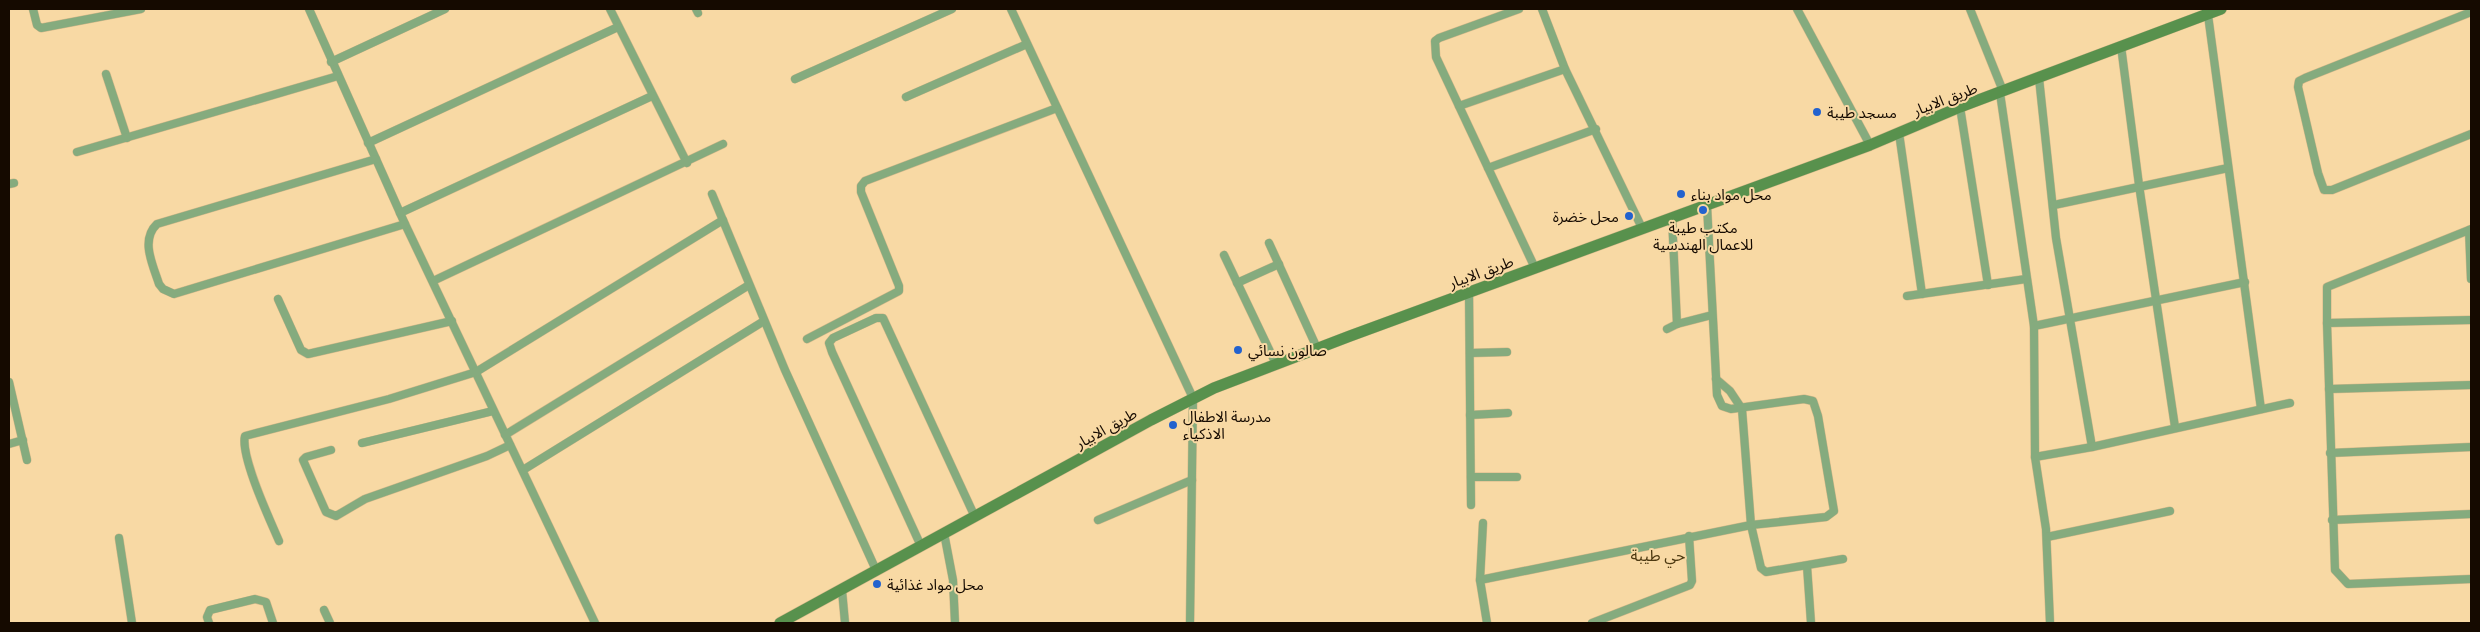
<svg xmlns="http://www.w3.org/2000/svg" width="2480" height="632" font-family="Ubuntu,'Noto Sans Arabic',sans-serif">
<style>
.lines{fill:none;stroke-linecap:round;stroke-linejoin:round}
.street-casing{stroke:#d4b88a;stroke-width:9}
.secondary-casing{stroke:#d4b88a;stroke-width:12}
.street{stroke:#85ab7e;stroke-width:8}
.secondary{stroke:#58914d;stroke-width:11}
.poi-dot{fill:#2362ce;stroke:#f8d9a4;stroke-width:2}
.labels{text-anchor:middle;dominant-baseline:central;stroke-width:4;stroke-linejoin:round;paint-order:stroke}
.street-label{font-size:15px;fill:#150a00;stroke:#f8d9a4}
.poi-label{font-size:15px;fill:#150a00;stroke:#f8d9a4;text-anchor:start}
.neighbourhood-label{font-size:16px;fill:#4d3911;stroke:#f8d9a4}
</style>
<rect width="100%" height="100%" fill="#f8d9a4"/>
<g class="lines">
<defs>
<g id="street">
<path d="M33,9L37,25L41,28L141,9"/>
<path d="M309,9L405,224L595,623"/>
<path d="M610,9L687,163"/>
<path d="M696,9L698,13"/>
<path d="M1011,9L1193,398L1190,623"/>
<path d="M1519,9L1439,38L1435,41L1436,57L1535,268"/>
<path d="M1542,9L1565,69L1642,228"/>
<path d="M1797,9L1870,145"/>
<path d="M1970,9L2003,91"/>
<path d="M2471,12L2305,78L2299,81L2298,87L2318,173L2324,190H2332L2471,134"/>
<path d="M2208,15L2261,409"/>
<path d="M2121,46L2139,185L2175,427"/>
<path d="M331,62L445,9"/>
<path d="M106,74L127,138"/>
<path d="M2039,78L2056,238L2092,447"/>
<path d="M795,79L952,9"/>
<path d="M2000,93L2034,326L2035,457L2046,529L2050,623"/>
<path d="M906,97L1027,44"/>
<path d="M1459,106L1565,69"/>
<path d="M1960,107L1988,285"/>
<path d="M1899,133L1922,294"/>
<path d="M368,143L618,27"/>
<path d="M77,152L338,76"/>
<path d="M376,159L157,224C140,240 153,265 159,284L163,289L174,294L405,224"/>
<path d="M1488,168L1596,129"/>
<path d="M9,184L14,183"/>
<path d="M712,194L785,370L876,570"/>
<path d="M2054,205L2228,168"/>
<path d="M400,213L652,96"/>
<path d="M1672,217L1677,324"/>
<path d="M2471,229L2469,230L2471,279"/>
<path d="M1269,243L1317,348"/>
<path d="M1224,255L1276,364"/>
<path d="M433,281L723,144"/>
<path d="M1237,283L1279,264"/>
<path d="M1469,292L1471,505"/>
<path d="M1907,296L2026,279"/>
<path d="M278,299L301,350L308,354L452,321"/>
<path d="M2471,320L2327,323L2335,570L2348,584L2471,579"/>
<path d="M2327,323V287L2469,230"/>
<path d="M2034,326L2245,282"/>
<path d="M1667,329L1677,324L1712,315"/>
<path d="M807,339L899,291V286L861,192V186L865,181L1057,108"/>
<path d="M1470,353L1507,352"/>
<path d="M1716,379L1730,391L1742,409L1751,525L1761,568L1766,572L1843,559"/>
<path d="M9,382L27,460"/>
<path d="M2329,389L2471,385"/>
<path d="M1470,415L1508,413"/>
<path d="M505,435L749,285"/>
<path d="M362,443L493,411"/>
<path d="M9,444L23,440"/>
<path d="M331,450L306,457L303,460L326,512L336,516L365,499L487,456L510,445"/>
<path d="M2330,453L2471,447"/>
<path d="M2035,457L2092,447L2290,403"/>
<path d="M523,470L764,321"/>
<path d="M1471,477H1517"/>
<path d="M1098,520L1192,480"/>
<path d="M2332,520L2471,514"/>
<path d="M1483,523L1480,580L1487,623"/>
<path d="M944,533L953,580L955,623"/>
<path d="M2047,537L2170,511"/>
<path d="M119,538L132,623"/>
<path d="M279,541C270,520 240,456 245,436L389,399L476,372L723,220"/>
<path d="M921,546L832,352L829,343L833,338L876,318H883L975,517"/>
<path d="M1807,566L1811,623"/>
<path d="M1480,580L1751,525L1826,517L1834,511L1818,416L1813,401L1804,399L1731,409L1722,406L1717,395L1707,205"/>
<path d="M842,590L845,623"/>
<path d="M324,610L330,623"/>
<path d="M209,623L207,617L210,610L255,599L266,602L273,623"/>
<path d="M1592,623L1690,585L1692,581L1689,536"/>
</g>
<path id="secondary" d="M780,623L1151,420L1214,388L1350,336L1870,145L1960,107L2221,9"/>
</defs>
<!-- street casing -->
<use href="#street" class="street-casing"/>
<!-- secondary casing -->
<use href="#secondary" class="secondary-casing"/>
<!-- street -->
<use href="#street" class="street"/>
<!-- secondary -->
<use href="#secondary" class="secondary"/>
</g>
<!-- markers -->
<g class="poi-dot">
<circle cx="1817" cy="112" r="5"/>
<circle cx="1681" cy="194" r="5"/>
<circle cx="1703" cy="210" r="5"/>
<circle cx="1629" cy="216" r="5"/>
<circle cx="1238" cy="350" r="5"/>
<circle cx="1173" cy="425" r="5"/>
<circle cx="877" cy="584" r="5"/>
</g>
<g class="labels">
<!-- street labels -->
<g class="street-label">
<text transform="translate(1945 99) rotate(-21)">طريق الابيار</text>
<text transform="translate(1481 272) rotate(-20)">طريق الابيار</text>
<text transform="translate(1106 428) rotate(-29)">طريق الابيار</text>
</g>
<!-- poi labels -->
<g class="poi-label">
<text x="1827" y="112">مسجد طيبة</text>
<text x="1691" y="194">محل مواد بناء</text>
<text x="1619" y="216" text-anchor="end">محل خضرة</text>
<text x="1703" y="227" text-anchor="middle">مكتب طيبة<tspan x="1703" dy="17">للاعمال الهندسية</tspan></text>
<text x="1248" y="350">صالون نسائي</text>
<text x="1183" y="416">مدرسة الاطفال<tspan x="1183" dy="17">الاذكياء</tspan></text>
<text x="887" y="584">محل مواد غذائية</text>
</g>
<!-- neighbourhood labels -->
<g class="neighbourhood-label">
<text x="1658" y="555">حي طيبة</text>
</g>
</g>
<!-- border -->
<rect width="2480" height="632" fill="none" stroke="#150a00" stroke-width="20"/>
</svg>
